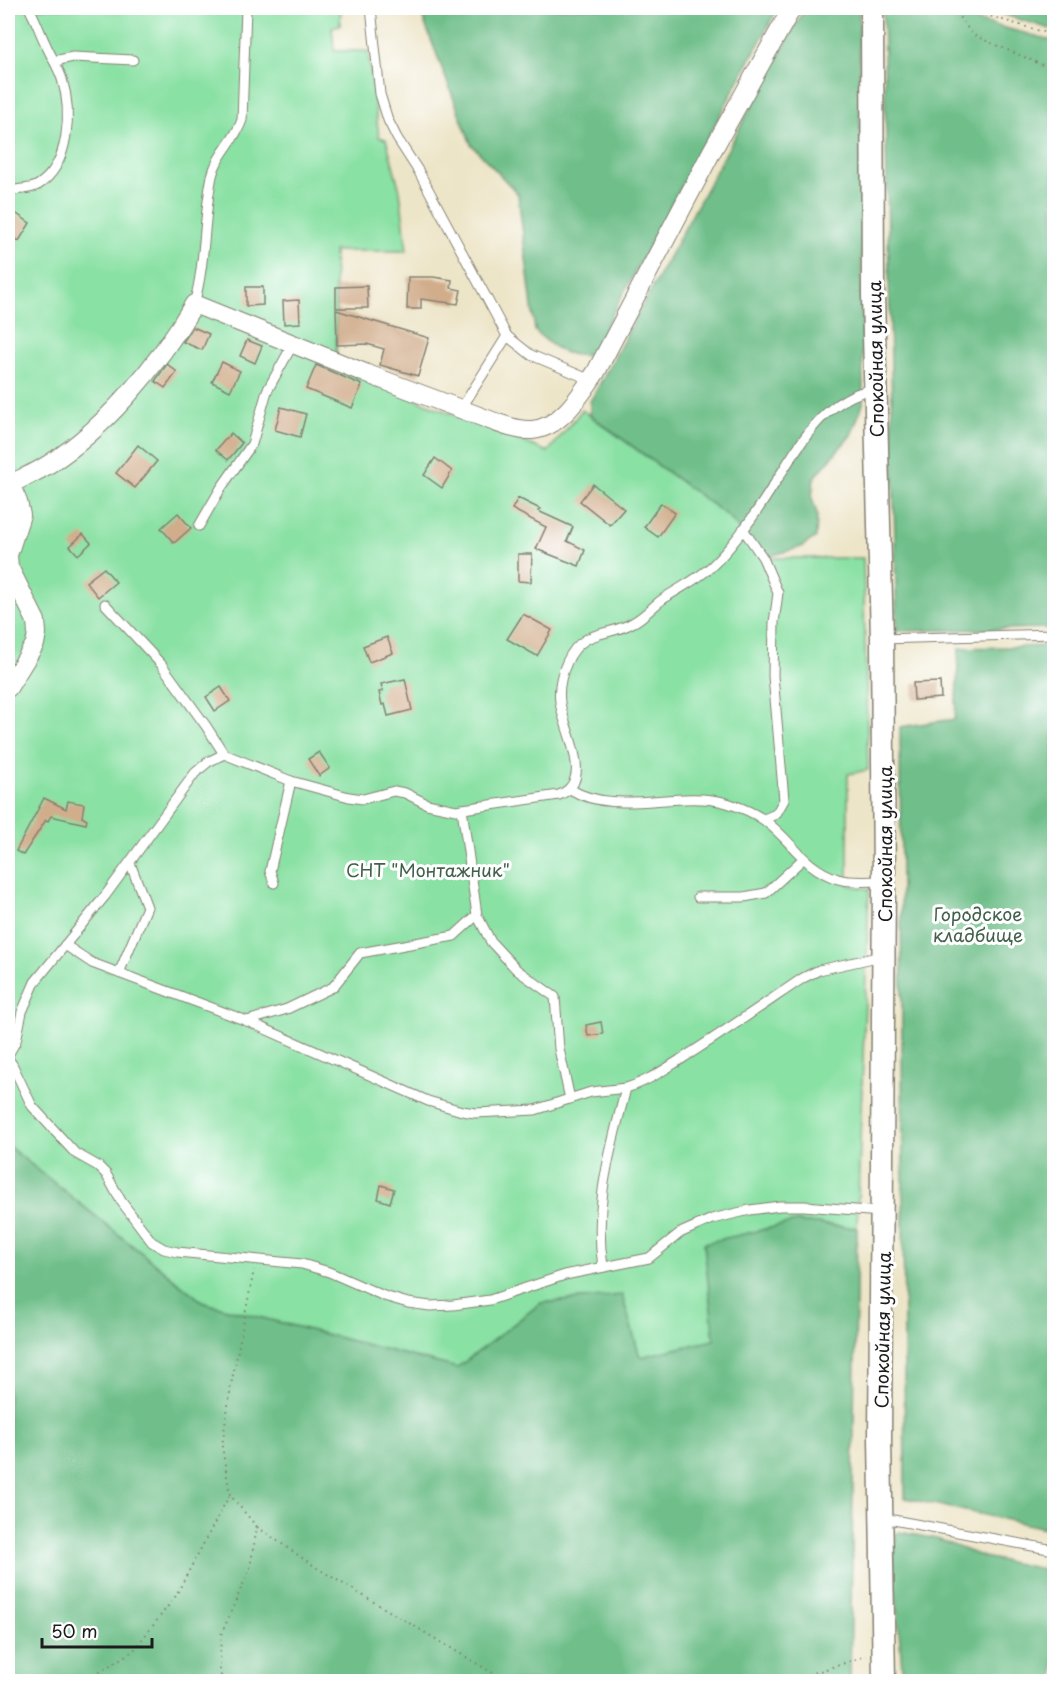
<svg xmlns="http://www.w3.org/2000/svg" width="1062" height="1689" font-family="'Playpen Sans',sans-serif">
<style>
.green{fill:#8ae1a4;stroke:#537e60;stroke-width:1.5}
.forest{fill:#6fbf8a;stroke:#466e53;stroke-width:1.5}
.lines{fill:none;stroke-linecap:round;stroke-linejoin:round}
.stream{stroke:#60bdde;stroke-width:4.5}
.building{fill:#d1ad8c}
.service-casing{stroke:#848072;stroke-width:11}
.minor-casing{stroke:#848072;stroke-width:20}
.tertiary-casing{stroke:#848072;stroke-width:25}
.path{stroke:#848072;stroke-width:2;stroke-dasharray:1.5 4.5;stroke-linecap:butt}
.service{stroke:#fff;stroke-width:9}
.minor{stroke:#fff;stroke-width:18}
.tertiary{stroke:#fff;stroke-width:22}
.labels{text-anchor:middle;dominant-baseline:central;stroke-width:6;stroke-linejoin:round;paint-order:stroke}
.street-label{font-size:18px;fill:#1c1c1c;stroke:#fff}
.park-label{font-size:18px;fill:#42614c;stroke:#fff}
</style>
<rect width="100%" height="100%" fill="#fff"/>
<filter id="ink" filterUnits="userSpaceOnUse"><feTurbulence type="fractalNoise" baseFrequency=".0167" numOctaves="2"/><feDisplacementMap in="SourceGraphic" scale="12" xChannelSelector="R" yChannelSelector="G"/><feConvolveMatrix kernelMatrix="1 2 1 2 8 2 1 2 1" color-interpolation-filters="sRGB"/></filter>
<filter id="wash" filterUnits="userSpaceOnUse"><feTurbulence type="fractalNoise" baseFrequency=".008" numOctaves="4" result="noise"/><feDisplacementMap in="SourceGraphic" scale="24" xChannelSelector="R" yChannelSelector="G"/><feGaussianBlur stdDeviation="1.35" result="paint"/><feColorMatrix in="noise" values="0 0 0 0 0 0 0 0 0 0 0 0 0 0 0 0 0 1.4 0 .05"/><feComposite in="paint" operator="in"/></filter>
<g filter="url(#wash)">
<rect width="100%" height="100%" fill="#ede5c8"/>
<!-- green -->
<path class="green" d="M8,8H341L340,25L332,27L334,51H368L379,137L386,139L400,191L407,251H334L337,368L548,452L582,410L729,517L763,558H863L868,770L848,774V885L869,889L857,1228L796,1222L714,1340L640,1358L621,1296L541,1303L457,1368L204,1303L8,1146Z"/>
<!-- forest -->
<g class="forest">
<path d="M419,8H778L590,355C564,358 553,347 535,331L518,194L471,144Z"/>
<path d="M805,8H859L863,404L851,435L814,478L812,498L817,514L816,537L801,547L763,558L729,517L590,415V402Z"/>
<path d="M883,8H944L979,21L1054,41V628L897,631Z"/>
<path d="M982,8H1054V30Z"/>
<path d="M1054,646V1530L905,1498L900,727L955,719L959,648Z"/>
<path d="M8,1146L204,1303L457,1368L541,1303L622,1295L640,1357L714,1340L704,1243L796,1222L857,1228L850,1681H8Z"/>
<path d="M899,1532L937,1539L983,1557L1054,1571V1681H903L892,1542L894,1535Z"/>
</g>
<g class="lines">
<!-- stream -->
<path class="stream" d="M960,1671L985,1682"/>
</g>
<g id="blocks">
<!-- building -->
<g class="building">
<path d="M8,208L30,223L19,241L8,234Z"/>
<path d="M408,277H433L452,280L451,288L461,290L458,304L421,299V309H407Z"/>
<path d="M367,286L368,308H336V287Z"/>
<path d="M246,287H263V305L246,306Z"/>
<path d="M299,300L300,323L284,324L283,301Z"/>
<path d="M336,310L429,338L418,376L380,365L384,349L367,344L337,345Z"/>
<path d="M193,327L209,334L202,350L183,342Z"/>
<path d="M247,340L262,346L255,363L240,356Z"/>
<path d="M222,362L240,371L230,391L212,382Z"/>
<path d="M167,364L177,372L165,388L155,381Z"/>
<path d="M316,365L362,385L352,408L306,389Z"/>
<path d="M281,407L306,414L300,437L275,430Z"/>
<path d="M231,433L242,443L228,460L216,450Z"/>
<path d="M138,445L157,461L135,488L116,473Z"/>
<path d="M435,458L452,471L442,488L424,475Z"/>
<path d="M593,484L624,509L610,525L580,501Z"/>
<path d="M518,498L540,509L538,511L573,527L567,541L585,550L579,566L536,549L546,527L512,509Z"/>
<path d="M661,503L675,513L658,537L644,527Z"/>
<path d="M178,513L191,528L174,543L161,528Z"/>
<path d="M83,534L91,543L78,555L70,546Z"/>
<path d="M518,554H532L531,582L518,581Z"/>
<path d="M104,568L116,582L98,597L86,582Z"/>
<path d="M523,614L552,630L537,656L507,639Z"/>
<path d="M387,637L393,653L369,662L363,646Z"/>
<path d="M405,679L412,710L388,716L385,704L382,705L379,692L383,691L381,684Z"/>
<path d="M940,682L941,698L914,700L913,683Z"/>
<path d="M221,687L230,701L215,711L206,697Z"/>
<path d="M319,752L330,768L319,776L308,759Z"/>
<path d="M44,798L66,809L68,801L84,804L82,817L87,820L86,824L51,816L48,821L46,820L23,855L16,851Z"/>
<path d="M601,1022L603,1034L588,1036L586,1025Z"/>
<path d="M381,1185L394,1189L390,1203L378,1199Z"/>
</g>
</g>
</g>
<g filter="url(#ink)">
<use href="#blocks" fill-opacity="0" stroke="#848072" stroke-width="1.5"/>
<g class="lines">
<defs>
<g id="service">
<path d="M371,8L380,94L388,120L397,138L419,172L507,336L531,355L591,380"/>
<path d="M54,61L73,57L133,60"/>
<path d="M8,193C16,187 28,191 38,185C70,165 72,111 62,79C58,67 51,56 46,45C40,33 36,20 29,8"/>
<path d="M194,304C206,262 203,219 212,176C217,154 235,141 242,120L246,8"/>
<path d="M461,409L507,336"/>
<path d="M199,526L221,488L252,444L267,391L293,344"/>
<path d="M743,529L763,558L778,593L774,623L773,676L784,800L776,814L764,819"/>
<path d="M105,604L161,664L206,726L224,754"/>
<path d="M882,639L1054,634"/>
<path d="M570,789C615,817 677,789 727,803C740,807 753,812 764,820C792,840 803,868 838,879C852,883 869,881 884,881"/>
<path d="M462,809L477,915L491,942L517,970L555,997L559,1049L570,1099"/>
<path d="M274,883L270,871L291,781"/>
<path d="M698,897H744L766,893L803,859"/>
<path d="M65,945L92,963L247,1021L428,1101L462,1111L475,1113L535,1110L591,1092L626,1088"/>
<path d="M119,973L147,907L130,863"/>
<path d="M247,1021L287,1009L333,987L360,953L454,936L477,915"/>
<path d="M8,1055L16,1041L22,1012L35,982L105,896L195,773L208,762L224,754L291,781L349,797L363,799L394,791L405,793L427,804L456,810L559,795C596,781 563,729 560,702C558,687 561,675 567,662C583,627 608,638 634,622C645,616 653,606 663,599C679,588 697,580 712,566C737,542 757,512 775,483C800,444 824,398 874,389"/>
<path d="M8,1059L12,1064L32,1106L75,1153L98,1166L106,1174L121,1201L152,1242L164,1249L177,1252L302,1264L329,1272L384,1296L408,1303L430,1306L453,1305L490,1300L565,1275L649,1258L680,1233L712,1219L750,1210L780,1206H804L881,1212"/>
<path d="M603,1267C593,1203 611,1149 626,1088C647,1082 665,1069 683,1058C724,1032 763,1005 803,978L819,970L882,956"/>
<path d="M883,1518L1054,1550"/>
</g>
<g id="minor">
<path d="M8,480L10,484C20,479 30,475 39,470C100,436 159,364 194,304L365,373L495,422C507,426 519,431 532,430C561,428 581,394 596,372L712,151L792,8"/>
<path d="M8,688L35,644L37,633L36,621L9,567L8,555L21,515L18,502L10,484"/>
</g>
<path id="tertiary" d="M872,8L873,296L882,639L884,881L880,1438L884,1682"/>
</defs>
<!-- service casing -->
<use href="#service" class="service-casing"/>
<!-- minor casing -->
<use href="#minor" class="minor-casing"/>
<!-- tertiary casing -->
<use href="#tertiary" class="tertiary-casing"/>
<!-- path -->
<g class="path">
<path d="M952,8L973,35L1054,70"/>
<path d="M962,8L1054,35"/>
<path d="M257,1527L317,1568L491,1672L518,1682"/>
<path d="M84,1682L134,1650L175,1597L229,1496"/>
<path d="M222,1682L220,1670L221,1635L250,1568L257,1527L230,1495L222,1446L231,1385L254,1270"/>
<path d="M786,1682L866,1656"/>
</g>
<!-- service -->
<use href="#service" class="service"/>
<!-- minor -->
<use href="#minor" class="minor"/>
<!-- tertiary -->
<use href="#tertiary" class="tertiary"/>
</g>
</g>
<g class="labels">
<!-- street labels -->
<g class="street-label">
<text transform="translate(875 359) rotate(-91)">Спокойная улица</text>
<text transform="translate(884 844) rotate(-90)">Спокойная улица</text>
<text transform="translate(882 1330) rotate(-89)">Спокойная улица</text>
</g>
<!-- park labels -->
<g class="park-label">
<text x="428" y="869">СНТ "Монтажник"</text>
<text x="978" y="913">Городское<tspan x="978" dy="21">кладбище</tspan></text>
</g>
</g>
<!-- margin -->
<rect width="1062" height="1689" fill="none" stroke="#fff" stroke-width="30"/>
<!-- scale -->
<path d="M42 1638v9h110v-9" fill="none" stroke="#1c1c1c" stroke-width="3"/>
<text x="51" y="1638" font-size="18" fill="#1c1c1c" stroke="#ffffff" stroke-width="4.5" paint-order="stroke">50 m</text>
</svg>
